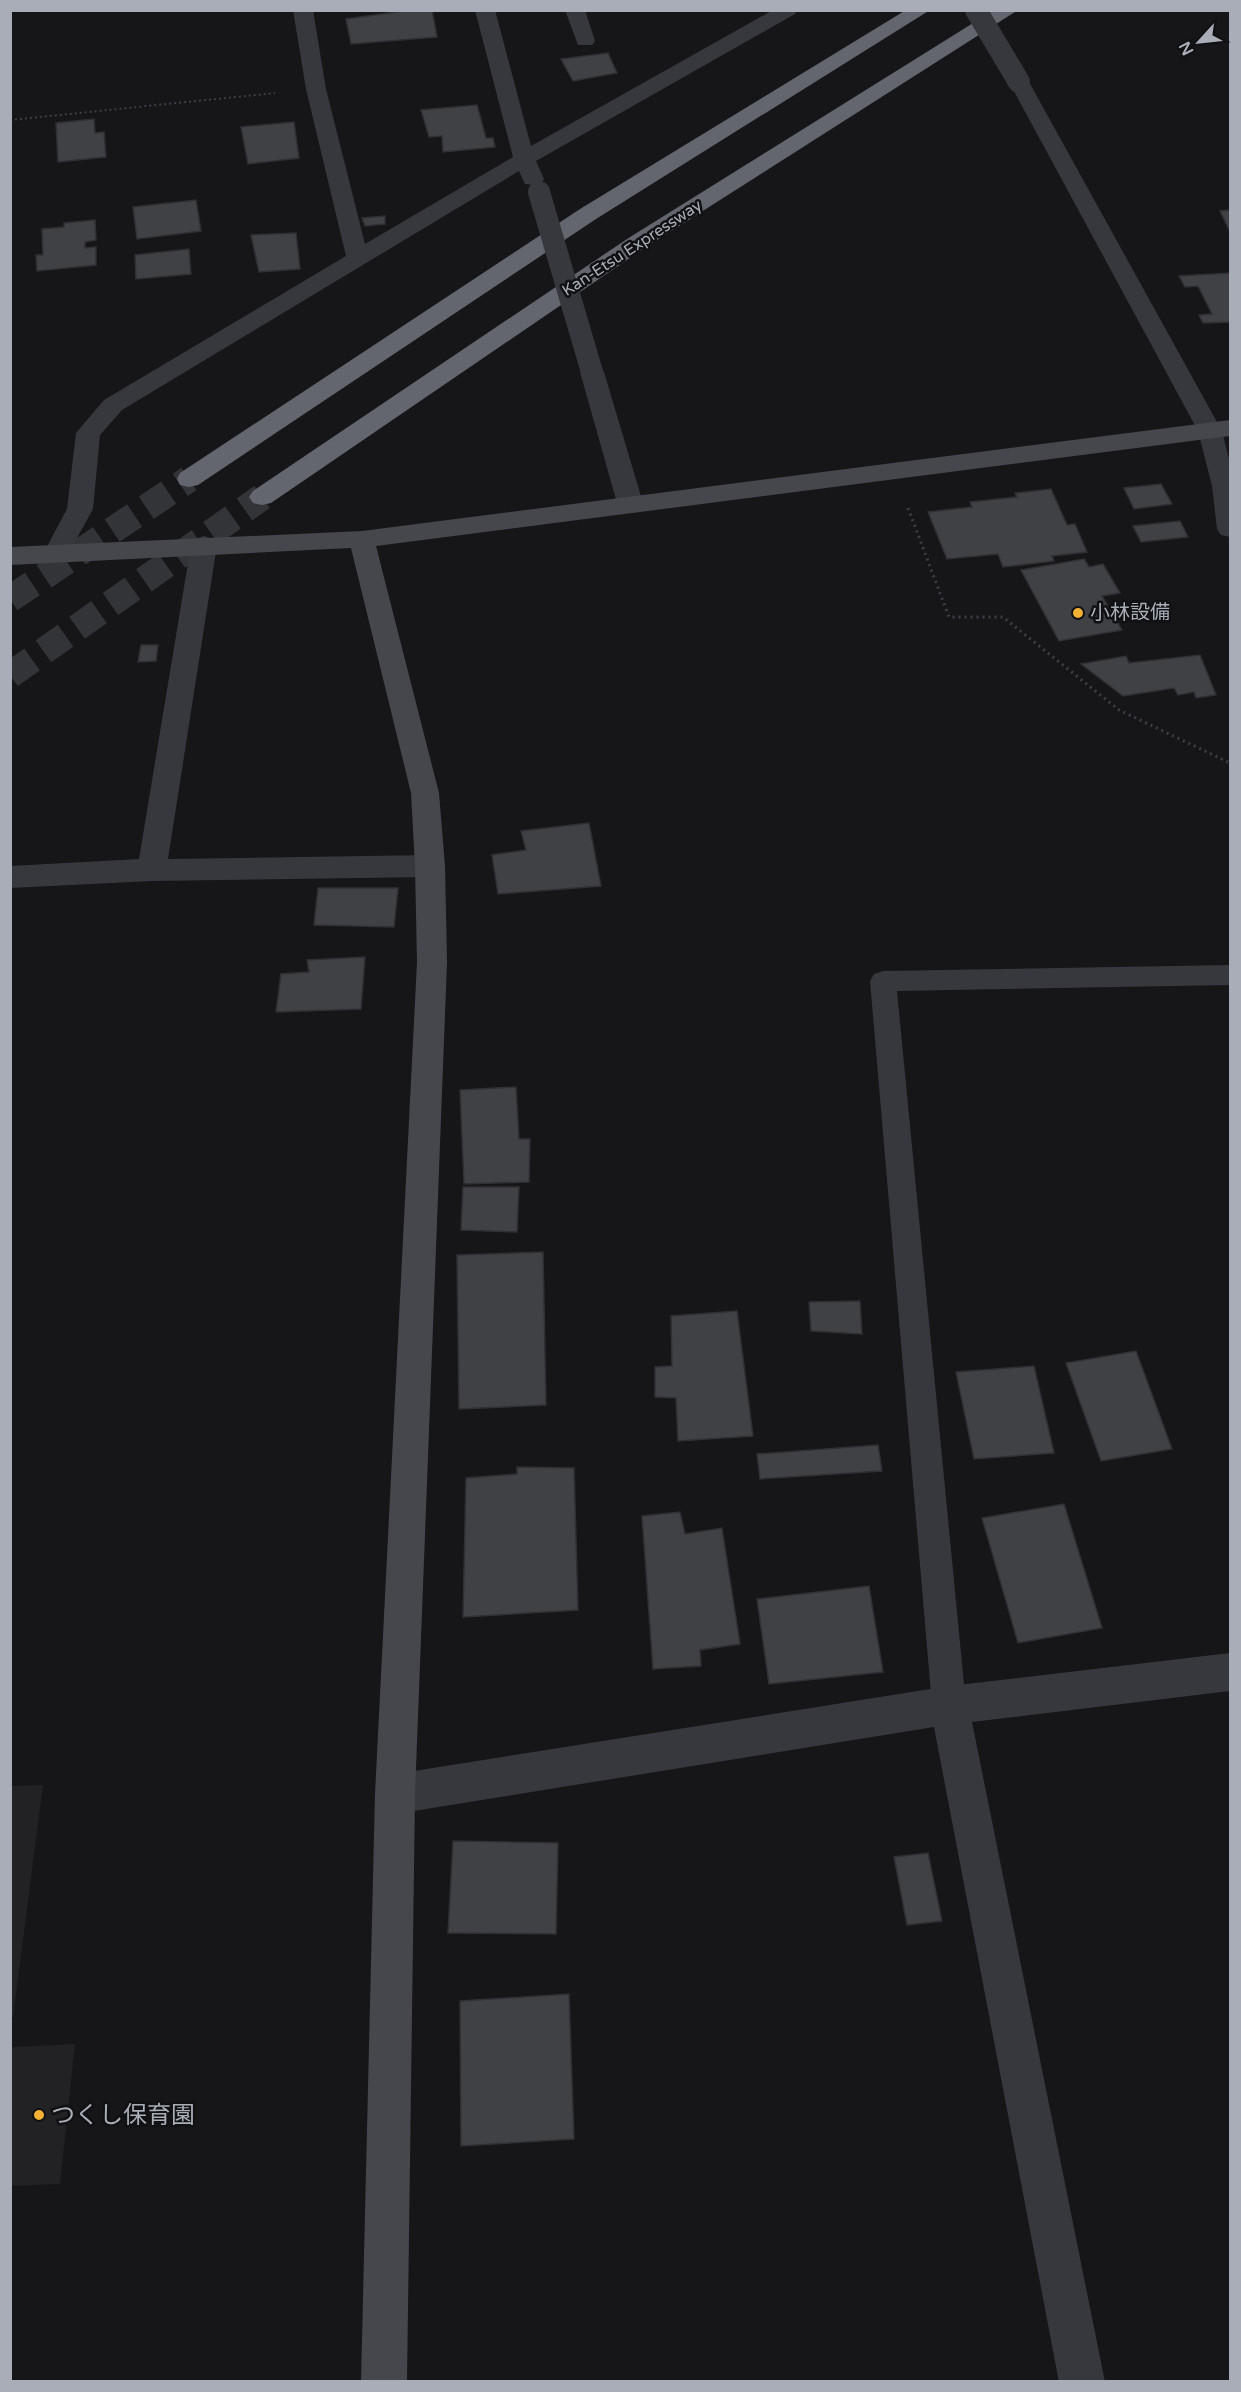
<svg xmlns="http://www.w3.org/2000/svg" width="1241" height="2392" font-family="'Varela Round','Noto Sans JP',sans-serif">
<style>
.built{fill:#222225}
.building{fill:#404145;stroke:#303034;stroke-width:1.5}
.lines{fill:none;stroke-linecap:round;stroke-linejoin:round}
.highway-tunnel{stroke:#333438;stroke-width:27;stroke-dasharray:27 14;stroke-linecap:butt}
.path-far1{stroke:#3d3f44;stroke-width:2;stroke-dasharray:2 3;stroke-linecap:butt}
.path{stroke:#3d3f44;stroke-width:3;stroke-dasharray:2 4;stroke-linecap:butt}
.lane{fill:#37383d;fill-rule:evenodd}
.street{fill:#37383d;fill-rule:evenodd}
.secondary{fill:#45474d;fill-rule:evenodd}
.highway{fill:#63666e;fill-rule:evenodd}
.street-bridge{stroke:#37383d;stroke-width:22}
.poi-dot{fill:#f2b134;stroke:#111113;stroke-width:2}
.labels{text-anchor:middle;dominant-baseline:central;stroke-width:5;stroke-linejoin:round;paint-order:stroke}
.far-street-label{font-size:16px;fill:#a8adb8;stroke:#111113}
.poi-label{font-size:20px;fill:#a8adb8;stroke:#111113;text-anchor:start}
.near-poi-label{font-size:24px;fill:#a8adb8;stroke:#111113;text-anchor:start}
</style>
<rect width="100%" height="100%" fill="#161618"/>
<!-- built -->
<g class="built">
<path d="M43,1785L13,2017H11V1786Z"/>
<path d="M75,2044L60,2184L11,2186V2047Z"/>
</g>
<!-- building -->
<g class="building">
<path d="M432,10L437,37L351,44L346,19L404,11Z"/>
<path d="M608,53L617,73L573,81L561,59Z"/>
<path d="M477,105L486,138H493L495,147L443,152L442,136L429,137L421,110Z"/>
<path d="M94,119L95,133L104,132L106,157L58,162L56,123Z"/>
<path d="M294,122L299,158L248,164L241,127Z"/>
<path d="M196,200L201,231L137,239L133,207Z"/>
<path d="M1230,210V232L1220,211Z"/>
<path d="M385,216V224L365,226L362,218Z"/>
<path d="M95,220L96,240L85,242V248L96,247V265L37,271L36,255H43L42,229L64,227V223Z"/>
<path d="M296,233L300,269L259,272L251,235Z"/>
<path d="M189,249L191,274L136,279L135,255Z"/>
<path d="M1230,273V322L1203,323L1199,315L1212,314L1198,286L1185,287L1179,276Z"/>
<path d="M1161,484L1172,504L1134,509L1124,488Z"/>
<path d="M1051,489L1067,525L1075,524L1087,552L1052,556L1054,561L1003,567L998,554L947,559L928,512L972,507L970,502L1017,497L1015,493Z"/>
<path d="M1180,521L1188,537L1141,542L1133,526Z"/>
<path d="M1084,559L1089,567L1103,564L1120,593L1102,596L1122,630L1059,641L1021,570Z"/>
<path d="M141,645H158L156,661L138,662Z"/>
<path d="M1200,655L1216,695L1196,698L1194,692L1178,695L1174,688L1123,696L1081,664L1126,656L1129,663Z"/>
<path d="M589,823L601,886L498,894L492,855L526,850L521,831Z"/>
<path d="M318,888H398L394,927L314,925Z"/>
<path d="M365,957L361,1009L276,1012L281,974L309,972L307,960Z"/>
<path d="M516,1087L519,1139H530L529,1182L464,1184L460,1090Z"/>
<path d="M463,1187H519L517,1232L461,1230Z"/>
<path d="M543,1252L546,1405L459,1409L457,1255Z"/>
<path d="M860,1301L862,1334L811,1331L809,1302Z"/>
<path d="M737,1311L753,1436L678,1441L676,1398L655,1397V1367L672,1366L671,1316Z"/>
<path d="M1136,1351L1172,1449L1101,1461L1066,1363Z"/>
<path d="M1034,1366L1054,1453L974,1459L956,1372Z"/>
<path d="M878,1445L882,1471L760,1479L757,1454Z"/>
<path d="M517,1467L574,1468L578,1610L463,1617L466,1478L517,1474Z"/>
<path d="M1064,1504L1102,1628L1018,1643L982,1518Z"/>
<path d="M680,1512L685,1534L722,1528L740,1644L700,1650L701,1666L653,1669L642,1516Z"/>
<path d="M869,1586L883,1672L769,1684L757,1599Z"/>
<path d="M453,1841L558,1843L556,1934L448,1933Z"/>
<path d="M928,1853L942,1921L907,1925L894,1857Z"/>
<path d="M569,1994L574,2139L461,2146L460,2001Z"/>
</g>
<g class="lines">
<!-- highway-tunnel -->
<g class="highway-tunnel">
<path d="M10,599L189,479"/>
<path d="M10,675L262,497"/>
</g>
<!-- path-far1 -->
<path class="path-far1" d="M10,120L275,93"/>
<!-- path -->
<path class="path" d="M908,508L949,617H1003L1119,710L1230,763"/>
<!-- lane -->
<path class="lane" d="M1230,965V985L897,991L966,1705L961,1717L949,1722L937,1717L932,1705L870,981L874,974L883,971Z"/>
<!-- street -->
<g class="street">
<path d="M293,10H313L326,89L365,244L513,157L475,10H495L531,146L773,10H797L795,14L536,161L544,179L541,184L533,185L525,184L519,171L122,410L100,435L93,509L66,558L57,561L48,558L44,552L67,509L76,433L104,400L346,256L306,89Z"/>
<path d="M565,10H585L595,41L592,45H578Z"/>
<path d="M1019,76L1026,78L1029,82L1222,431L1230,463V537L1221,535L1217,529L1212,486L1198,431L1009,82L1012,78Z"/>
<path d="M592,365L600,367L604,372L643,503L639,509L630,511L621,509L617,503L580,372L584,367Z"/>
<path d="M204,536L213,539L217,545L168,859L430,855L440,858L445,866L440,874L430,877L152,881L10,888V866L139,859L191,545L195,539Z"/>
<path d="M1230,1653V1691L972,1722L1105,2382H1059L934,1727L395,1814L381,1808L375,1794L381,1780L395,1774L949,1686Z"/>
</g>
<!-- secondary -->
<path class="secondary" d="M1230,420V436L376,546L439,793L445,866L447,962L415,1794L407,2382H361L375,1794L417,962L415,866L411,793L351,548L10,565V547L362,531Z"/>
<!-- highway -->
<g class="highway">
<path d="M906,10H930L596,219L198,485L189,487L180,485L177,479L180,473L580,209Z"/>
<path d="M994,10H1018L643,249L271,503L262,505L253,503L249,497L253,491L627,239Z"/>
</g>
<!-- street-bridge -->
<g class="street-bridge">
<path d="M976,10L1019,82"/>
<path d="M539,192L592,372"/>
</g>
</g>
<!-- markers -->
<g class="poi-dot">
<circle cx="1078" cy="613" r="6"/>
<circle cx="39" cy="2115" r="6"/>
</g>
<g class="labels">
<!-- far-street labels -->
<g class="far-street-label">
<text transform="translate(632 248) rotate(-33)">Kan-Etsu Expressway</text>
</g>
<!-- poi labels -->
<g class="poi-label">
<text x="1090" y="613">小林設備</text>
</g>
<!-- near-poi labels -->
<g class="near-poi-label">
<text x="51" y="2115">つくし保育園</text>
</g>
</g>
<!-- border -->
<rect width="1241" height="2392" fill="none" stroke="#a8adb8" stroke-width="24"/>
<!-- north arrow -->
<g transform="translate(1199 42) rotate(243)" stroke="#111113" stroke-width="4.5" paint-order="stroke">
<path d="M0-4.5L10 22L0 15L-10 22Z" fill="#a8adb8"/>
<text y="-9" font-size="16" font-weight="bold" text-anchor="middle" fill="#a8adb8">N</text>
</g>
</svg>
